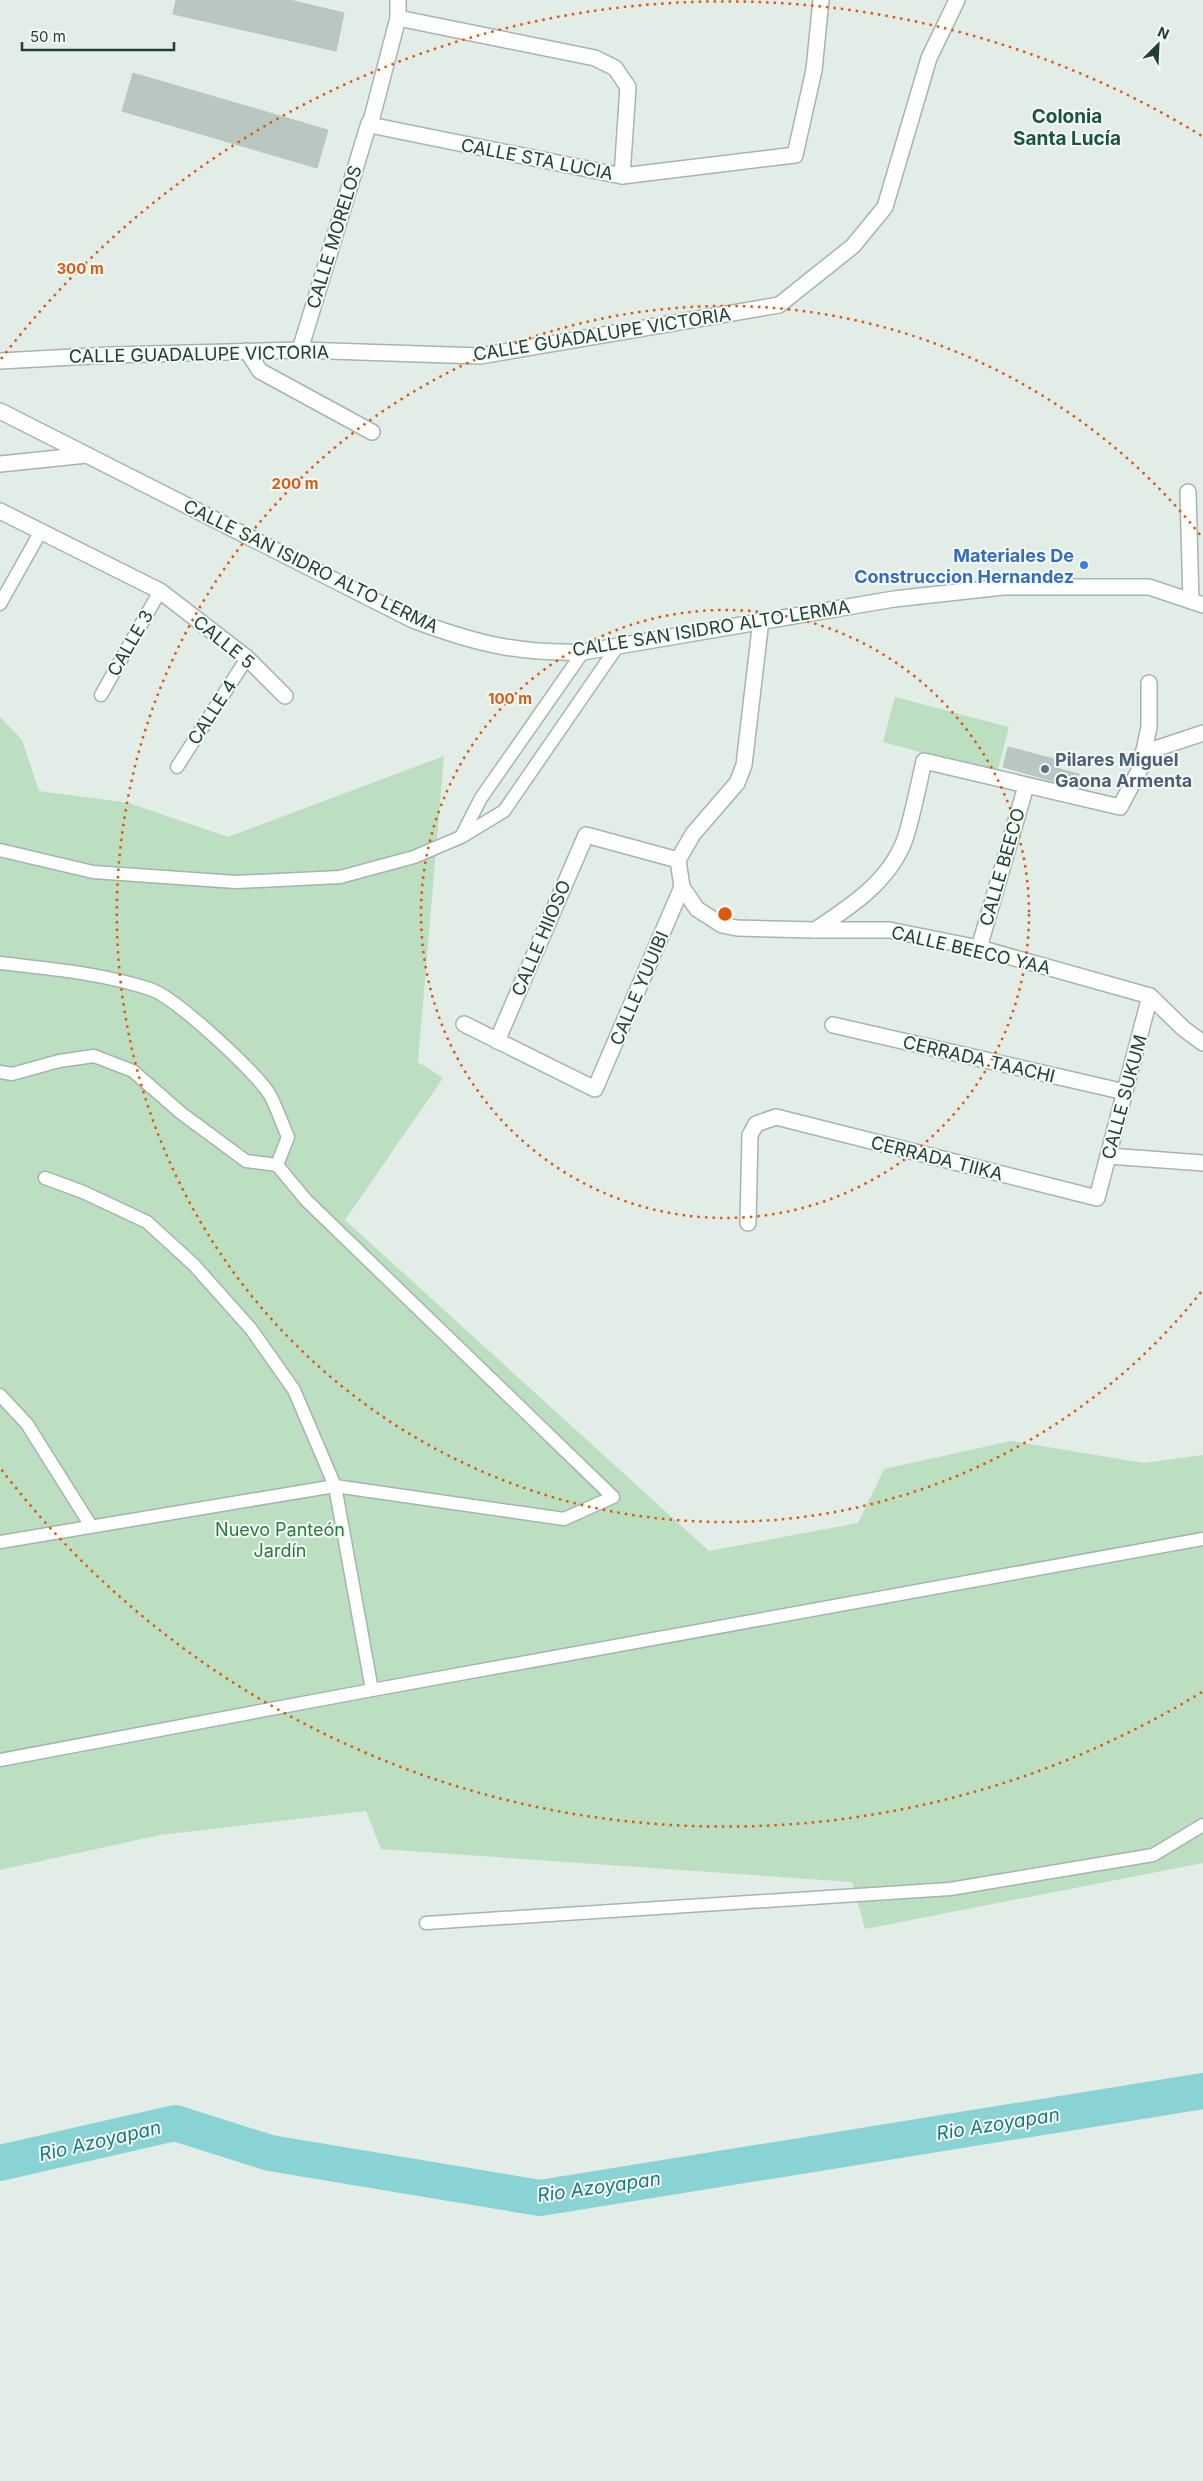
<svg xmlns="http://www.w3.org/2000/svg" width="1203" height="2481" font-family="Inter,sans-serif">
<style>
.green{fill:#bbdfc0}
.lines{fill:none;stroke-linecap:round;stroke-linejoin:round}
.river{stroke:#8ad3d4;stroke-width:36}
.building{fill:#b8c8c0;stroke:#b5c7bd}
.lane-casing{stroke:#a5b5ad;stroke-width:15}
.street-casing{stroke:#a5b5ad;stroke-width:18}
.secondary-casing{stroke:#a1b9ae;stroke-width:18}
.lane{stroke:#fff;stroke-width:12}
.street{stroke:#fff;stroke-width:15}
.secondary{stroke:#fff;stroke-width:15}
.ring{fill:none;stroke:#de580e;stroke-width:2.5;stroke-dasharray:2.5 5}
.shop-dot{fill:#3f7fe0;stroke:#f4faf6;stroke-width:2}
.service-dot{fill:#5c6f8a;stroke:#f4faf6;stroke-width:2}
.labels{text-anchor:middle;dominant-baseline:central;stroke-width:4;stroke-linejoin:round;paint-order:stroke}
.street-label{font-size:18px;fill:#223f33;stroke:#f4faf6}
.shop-label{font-size:18px;font-weight:bold;fill:#366cbe;stroke:#f4faf6;text-anchor:end}
.service-label{font-size:18px;font-weight:bold;fill:#4e5e75;stroke:#f4faf6;text-anchor:start}
.park-label{font-size:18px;fill:#2b783e;stroke:#f4faf6}
.neighbourhood-label{font-size:19px;font-weight:bold;fill:#1d523e;stroke:#f4faf6}
.water-label{font-size:19px;font-style:italic;fill:#1a7b7d;stroke:#f4faf6}
.centre{fill:#de580e;stroke:#f4faf6;stroke-width:2.5}
.ring-label{font-size:15px;text-anchor:middle;font-weight:bold;fill:#de580e;stroke:#f4faf6;stroke-width:4;stroke-linejoin:round;paint-order:stroke}
</style>
<rect width="100%" height="100%" fill="#e3ede7"/>
<!-- green -->
<g class="green">
<path d="M895,697L1009,727L997,773L883,742Z"/>
<path d="M0,717L22,740L39,791L129,803L228,837L444,756L418,1062L443,1078L345,1220L709,1551L858,1523L884,1469L1011,1441L1144,1463L1203,1455V1863L865,1929L852,1882L381,1849L366,1811L160,1835L0,1870Z"/>
</g>
<g class="lines">
<!-- river -->
<path class="river" d="M0,2163L175,2123L270,2153L540,2198L1203,2091"/>
</g>
<!-- building -->
<g class="building">
<path d="M176,0H290L344,13L336,51L173,14Z"/>
<path d="M133,73L328,130L317,168L122,111Z"/>
<path d="M1008,747L1058,760L1056,768L1079,774L1075,787L1003,767Z"/>
</g>
<g class="lines">
<defs>
<g id="lane">
<path d="M0,604L41,531"/>
<path d="M101,695L160,591"/>
<path d="M177,767L247,658"/>
<path d="M461,837L481,798L583,652"/>
<path d="M0,850L93,872L236,882L340,877L414,857L461,837L504,811L617,647"/>
<path d="M0,963C50,969 102,973 150,989C175,997 256,1072 270,1095C277,1108 282,1124 288,1137L277,1165L246,1161L181,1113L133,1071L94,1056L59,1061L12,1074L0,1072"/>
<path d="M45,1178L83,1192L147,1222L194,1265L251,1329L294,1390L335,1486L372,1690"/>
<path d="M0,1395L27,1424L91,1526"/>
<path d="M0,1542L335,1486L564,1519L613,1497L306,1200L277,1165"/>
<path d="M0,1760L372,1690L1203,1539"/>
<path d="M426,1923L950,1889L1153,1855L1203,1825"/>
</g>
<g id="street">
<path d="M398,0V18L370,125L622,176L795,155L814,70L821,0"/>
<path d="M398,18L595,58L615,68L628,87L622,176"/>
<path d="M300,350L369,123"/>
<path d="M247,351L260,371L372,432"/>
<path d="M0,361L110,355L300,350L480,356L779,305L853,246L885,207L929,58L957,0"/>
<path d="M0,464L87,455"/>
<path d="M1188,492L1191,601"/>
<path d="M0,511L160,591L247,658L285,696"/>
<path d="M1143,753L1203,733"/>
<path d="M678,860L682,887L697,909L722,925L737,928L815,930H889L979,948L1150,996L1184,1029L1203,1043"/>
<path d="M678,860L693,834L737,783L744,765L761,620"/>
<path d="M815,930C850,907 890,881 905,839C913,814 918,787 924,761L1120,807L1140,769L1149,727V683"/>
<path d="M979,948L1026,786"/>
<path d="M464,1024L595,1089L682,887"/>
<path d="M833,1025L1125,1092"/>
<path d="M497,1041L586,835L678,860"/>
<path d="M1109,1156L1203,1163"/>
<path d="M748,1223L750,1135L756,1124L776,1117L1097,1198L1150,996"/>
</g>
<path id="secondary" d="M0,411L413,620C474,643 518,654 583,652L894,599L1003,587H1149L1203,605"/>
</defs>
<!-- lane casing -->
<use href="#lane" class="lane-casing"/>
<!-- street casing -->
<use href="#street" class="street-casing"/>
<!-- secondary casing -->
<use href="#secondary" class="secondary-casing"/>
<!-- lane -->
<use href="#lane" class="lane"/>
<!-- street -->
<use href="#street" class="street"/>
<!-- secondary -->
<use href="#secondary" class="secondary"/>
</g>
<!-- distance rings -->
<g class="ring">
<circle cx="725" cy="914" r="304"/>
<path d="M1201 1292A608 608 0 1 1 1201 536"/>
<path d="M1202 1692A912 912 0 0 1 1 1469M1 359A912 912 0 0 1 1202 136"/>
</g>
<!-- markers -->
<circle class="shop-dot" cx="1084" cy="565" r="5"/>
<circle class="service-dot" cx="1045" cy="769" r="5"/>
<g class="labels">
<!-- street labels -->
<g class="street-label">
<text transform="translate(537 159) rotate(11)">CALLE STA LUCIA</text>
<text transform="translate(334 237) rotate(-73)">CALLE MORELOS</text>
<text transform="translate(602 334) rotate(-9)">CALLE GUADALUPE VICTORIA</text>
<text transform="translate(199 354) rotate(-1)">CALLE GUADALUPE VICTORIA</text>
<text transform="translate(311 566) rotate(26)">CALLE SAN ISIDRO ALTO LERMA</text>
<text transform="translate(711 628) rotate(-9)">CALLE SAN ISIDRO ALTO LERMA</text>
<text transform="translate(224 642) rotate(39)">CALLE 5</text>
<text transform="translate(130 643) rotate(-60)">CALLE 3</text>
<text transform="translate(212 712) rotate(-57)">CALLE 4</text>
<text transform="translate(1002 867) rotate(-74)">CALLE BEECO</text>
<text transform="translate(541 938) rotate(-67)">CALLE HIIOSO</text>
<text transform="translate(971 950) rotate(13)">CALLE BEECO YAA</text>
<text transform="translate(639 988) rotate(-67)">CALLE YUUIBI</text>
<text transform="translate(979 1059) rotate(13)">CERRADA TAACHI</text>
<text transform="translate(1124 1097) rotate(-75)">CALLE SUKUM</text>
<text transform="translate(937 1158) rotate(14)">CERRADA TIIKA</text>
</g>
<!-- shop labels -->
<g class="shop-label">
<text x="1074" y="555">Materiales De<tspan x="1074" dy="21">Construccion Hernandez</tspan></text>
</g>
<!-- service labels -->
<g class="service-label">
<text x="1055" y="759">Pilares Miguel<tspan x="1055" dy="21">Gaona Armenta</tspan></text>
</g>
<!-- park labels -->
<g class="park-label">
<text x="280" y="1529">Nuevo Panteón<tspan x="280" dy="21">Jardín</tspan></text>
</g>
<!-- neighbourhood labels -->
<g class="neighbourhood-label">
<text x="1067" y="116">Colonia<tspan x="1067" dy="22">Santa Lucía</tspan></text>
</g>
<!-- water labels -->
<g class="water-label">
<text transform="translate(998 2124) rotate(-9)">Rio Azoyapan</text>
<text transform="translate(100 2141) rotate(-13)">Rio Azoyapan</text>
<text transform="translate(599 2187) rotate(-8)">Rio Azoyapan</text>
</g>
</g>
<circle cx="725" cy="914" r="8" class="centre"/>
<g class="ring-label">
<text x="80" y="274">300 m</text>
<text x="295" y="489">200 m</text>
<text x="510" y="704">100 m</text>
</g>
<!-- north arrow -->
<g transform="translate(1158 45) rotate(24)" stroke="#f4faf6" stroke-width="4" paint-order="stroke">
<path d="M0-4L9 19L0 12L-9 19Z" fill="#223f33"/>
<text y="-8" font-size="14" font-weight="bold" text-anchor="middle" fill="#223f33">N</text>
</g>
<!-- scale -->
<path d="M22 42v8h152v-8" fill="none" stroke="#223f33" stroke-width="2.5"/>
<text x="30" y="42" font-size="15" fill="#223f33" stroke="#f4faf6" stroke-width="4" paint-order="stroke">50 m</text>
</svg>
